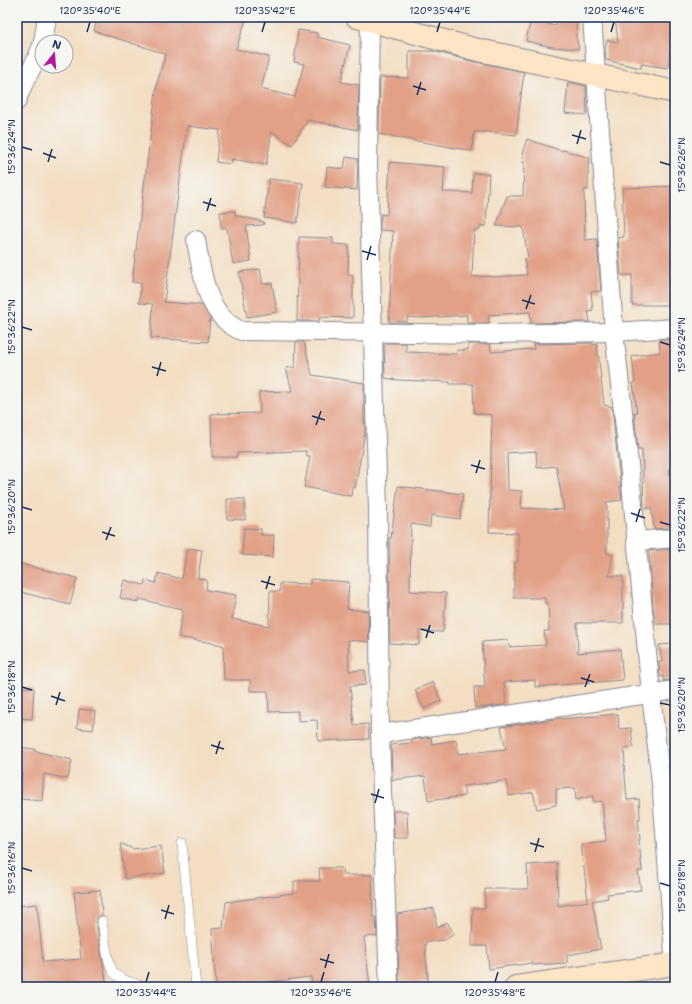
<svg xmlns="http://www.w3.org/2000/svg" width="692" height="1004" font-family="'Shantell Sans',sans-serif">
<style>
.building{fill:#e2a086;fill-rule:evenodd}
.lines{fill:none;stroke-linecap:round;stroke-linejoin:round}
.lane-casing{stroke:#878690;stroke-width:10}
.street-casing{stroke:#878690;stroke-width:20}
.secondary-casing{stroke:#878690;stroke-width:24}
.lane{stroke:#fff;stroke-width:9}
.street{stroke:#fff;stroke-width:18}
.secondary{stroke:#fee5c5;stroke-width:22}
.ticks{fill:none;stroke:#1b2f5e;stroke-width:1.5}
.neatline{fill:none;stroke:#1b2f5e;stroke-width:1.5}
.ticks-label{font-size:10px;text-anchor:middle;fill:#1b2f5e}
</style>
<rect width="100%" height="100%" fill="#f6f6f2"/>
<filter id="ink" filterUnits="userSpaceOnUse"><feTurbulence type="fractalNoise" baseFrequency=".025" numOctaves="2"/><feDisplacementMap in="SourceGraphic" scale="8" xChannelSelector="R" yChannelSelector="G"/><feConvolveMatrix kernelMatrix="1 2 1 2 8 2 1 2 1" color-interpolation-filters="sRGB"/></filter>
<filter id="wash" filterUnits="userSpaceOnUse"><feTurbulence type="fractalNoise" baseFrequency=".012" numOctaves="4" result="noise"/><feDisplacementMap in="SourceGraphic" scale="16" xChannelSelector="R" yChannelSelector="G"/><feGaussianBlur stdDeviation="0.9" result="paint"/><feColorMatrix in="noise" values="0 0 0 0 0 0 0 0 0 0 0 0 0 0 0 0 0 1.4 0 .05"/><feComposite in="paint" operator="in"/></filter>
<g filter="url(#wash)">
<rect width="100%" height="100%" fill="#f3dec2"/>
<g id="blocks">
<!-- building -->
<g class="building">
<path d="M98,17H247L236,49L269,57L261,89L295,97L304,64L294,62L298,30L317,33V37L350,45L341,82L359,85L358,130L308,120L292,145L272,132L266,165L232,159L231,164L216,162L220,130L187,126L164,302L202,305L210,318L208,342L151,338L153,304L139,303L141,283L132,282L157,83L166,54L94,31Z"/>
<path d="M556,17H577L576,37L579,49L552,47L526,41L531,20L556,26Z"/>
<path d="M615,17H675V52L670,51L668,68L642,64L641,68L606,60L605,49L607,40L618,42Z"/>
<path d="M409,51H433L471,61L524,72L516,135L488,132H474L472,151L379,134L380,77L409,78Z"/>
<path d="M568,82L586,86L587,115L565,113Z"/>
<path d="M527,139L562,151L563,150L590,158L588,166V190H584L585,240L597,239L601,291L591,292L593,310L588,311L590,322L531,323L530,312L489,315V323H467V315L421,318L407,317V322H389L393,231L380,230V224L381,214L387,215L390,162L445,167L443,192L472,193L473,173L489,174L486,226H480V230H474L472,277L491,276V277L527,275L524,259L528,258L523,227L496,226L507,196H523L524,162H522L524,155L522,154Z"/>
<path d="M346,157L358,159L357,190L325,187L327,167L344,169Z"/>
<path d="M269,179L303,183L297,223L264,218Z"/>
<path d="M675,186V305H632V275H621L618,238L624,237L622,188Z"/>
<path d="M235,211V215L264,222L263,225L246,226L251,261L233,264L227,228H221L220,212Z"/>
<path d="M299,237L333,238V244L349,245L348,275H353V318L320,317L319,321H297Z"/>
<path d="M260,269L263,284L272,283L277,312L247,317L239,272Z"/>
<path d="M675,339V469H669L675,506V528L654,529L651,508L644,509L642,450H638L634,412L637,413L633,383H635L632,356L660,352L659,340Z"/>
<path d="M296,342H304L312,375L364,383V423H365V432L355,488H352L351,496L304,487L310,456L306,455V451L237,453V457H212L211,414L260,413L259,392L292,391L286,368L295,367Z"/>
<path d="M384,343H406V352L457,354V350H468V344H490L491,352L534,349L533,344L592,343L593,345L597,344L604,405L612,407L622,500L607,502V553L613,555L609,576H623V623H577L578,653L620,649L623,680L535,687V680L504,682L506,705L475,708L474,687H485L482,642L508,640L509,647L546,645L544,631H549L548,603H545V598H514V573H515V562H518V533L489,532L492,415L474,413L473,384H450V382L398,380L385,378ZM536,451L537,468L556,466L564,510L521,508L522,491L508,490L507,453Z"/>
<path d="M398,486L463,494L460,519L431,515L430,527L411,524L410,591L446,593L443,632L419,631V645L390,643L389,538H391Z"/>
<path d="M227,499H245V520L227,519Z"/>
<path d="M244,528L261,529V535H274L273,557L242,555Z"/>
<path d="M187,548L202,550L198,578L207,580L206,590L236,595L232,619L269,626L270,591L280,592V583L310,584V579L349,582L347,609L368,611L369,642L348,640L349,671L365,670L366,685L350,686L354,725L368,724L369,739L318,741L317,720L298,721V711L269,712L268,691H250V680H224L223,645L178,637L183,609L139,599L138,602L120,598L124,580L144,585L145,580L156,583L158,573L182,579Z"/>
<path d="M675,549V624H656L653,608L649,551Z"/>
<path d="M17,563L77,578L70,605L17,591Z"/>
<path d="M675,644V680L664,681V676L660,677L659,662H662L659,645Z"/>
<path d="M433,682L441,701L424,709L415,690Z"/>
<path d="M17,687L34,688L32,719L17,718Z"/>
<path d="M79,709L95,711L93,730L77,728Z"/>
<path d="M618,714L619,729L631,728L633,747L624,748L625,764H624L627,800L639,799L640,819H638L640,840H639L642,871H638L641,890L607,894L608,898L592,901L601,949L567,955V963L532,965V963L489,969L487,946H472L473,908H485V889H528L527,865L557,863L558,906L588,901L581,844L606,841L602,801L593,802V796L576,800L575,788L556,789V805L537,809L533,792L509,796L506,781L463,786L465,796L428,801L425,776L392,780L391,745L412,743V740L431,737L432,744L456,740L458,754L506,749L501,727L562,718V719Z"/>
<path d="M17,747L35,749V751L72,760L68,779L44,774L42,801L21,799L22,774L17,773Z"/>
<path d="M393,811H407L408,838H394Z"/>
<path d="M120,843L133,849L161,846L165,873L125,879Z"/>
<path d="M319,868H342L343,875H372L373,917H376L377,936L364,937L370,987H337L336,982L312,985L311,977L244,985V987H216L212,929L223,928L226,902L294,893V881H320Z"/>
<path d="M100,890L102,913V915L97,918L96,922L107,987H17V906L37,904L43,962L81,959L74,892Z"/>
<path d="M434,908L437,928L447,922L454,934L445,940L425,942L428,982L399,983L397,914Z"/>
</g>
</g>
</g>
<g filter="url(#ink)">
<use href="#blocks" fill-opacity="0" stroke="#878690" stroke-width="1"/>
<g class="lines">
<defs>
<g id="lane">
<path d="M182,843L196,987"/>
<path d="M102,921C104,933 107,965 114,973C121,981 136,984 146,987"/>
</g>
<g id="street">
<path d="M370,17L368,164L378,510L380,734L389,987"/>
<path d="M592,17L614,332L630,473L651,694L662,792L675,966"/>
<path d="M43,42L47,17"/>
<path d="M17,101C22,81 36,65 42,45"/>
<path d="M196,240C202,273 206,317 242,331L494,334L614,332L675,328"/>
<path d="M636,541L675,538"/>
<path d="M380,734L675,690"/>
</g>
<g id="secondary">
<path d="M357,17L474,49L675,92"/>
<path d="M516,987L675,964"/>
</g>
</defs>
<!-- lane casing -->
<use href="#lane" class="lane-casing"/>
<!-- street casing -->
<use href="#street" class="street-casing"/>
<!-- secondary casing -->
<use href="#secondary" class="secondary-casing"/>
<!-- lane -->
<use href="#lane" class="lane"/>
<!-- street -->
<use href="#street" class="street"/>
<!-- secondary -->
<use href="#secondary" class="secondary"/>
</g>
</g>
<!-- ticks -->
<path class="ticks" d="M87,32L90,22M262,32L265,22M437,32L440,22M611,32L614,22M413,86L426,90M417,95L421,82M572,135L586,139M577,144L581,130M22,147L32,150M43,153L56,158M48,162L52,149M660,162L670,165M203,202L216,206M207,211L211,198M362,251L376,255M367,260L371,246M522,300L535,304M526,309L531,295M22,327L32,330M660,342L670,345M152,367L166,371M157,376L161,362M312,416L325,420M316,425L321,411M471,465L485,469M476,473L480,460M22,507L32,510M631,513L645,518M636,522L640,509M660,522L670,525M102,532L115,536M106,540L111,527M261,581L275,585M266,589L270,576M421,629L434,633M426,638L430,625M581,678L594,682M22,687L32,690M585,687L590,674M51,696L65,701M660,703L670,705M56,705L60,692M211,745L224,749M216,754L220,741M371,794L384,798M375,803L379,789M530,843L544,847M535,852L539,838M22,868L32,871M660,883L670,886M161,910L174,914M165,919L169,905M320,959L334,963M325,968L329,954M146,982L149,972M321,982L324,972M495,982L498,972"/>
<!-- margin -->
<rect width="692" height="1004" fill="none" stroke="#f6f6f2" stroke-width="44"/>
<!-- north arrow -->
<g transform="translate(54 54) rotate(17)"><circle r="19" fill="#f6f6f2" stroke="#9ea6b7"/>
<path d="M0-3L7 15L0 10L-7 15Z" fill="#b5179e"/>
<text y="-6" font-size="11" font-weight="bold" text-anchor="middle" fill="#1b2f5e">N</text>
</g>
<rect x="22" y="22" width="648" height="960" class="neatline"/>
<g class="ticks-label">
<text x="90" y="14">120°35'40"E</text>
<text x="265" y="14">120°35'42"E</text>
<text x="440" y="14">120°35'44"E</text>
<text x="614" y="14">120°35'46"E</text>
<text transform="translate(11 147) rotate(-90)" y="4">15°36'24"N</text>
<text transform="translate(681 165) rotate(-90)" y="4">15°36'26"N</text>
<text transform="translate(11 327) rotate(-90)" y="4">15°36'22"N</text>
<text transform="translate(681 345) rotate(-90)" y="4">15°36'24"N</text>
<text transform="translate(11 507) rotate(-90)" y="4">15°36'20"N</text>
<text transform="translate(681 525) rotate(-90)" y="4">15°36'22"N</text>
<text transform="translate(11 687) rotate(-90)" y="4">15°36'18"N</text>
<text transform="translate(681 705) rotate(-90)" y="4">15°36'20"N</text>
<text transform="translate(11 868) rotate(-90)" y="4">15°36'16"N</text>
<text transform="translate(681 886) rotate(-90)" y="4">15°36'18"N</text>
<text x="146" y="996">120°35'44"E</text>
<text x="321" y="996">120°35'46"E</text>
<text x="495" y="996">120°35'48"E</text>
</g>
</svg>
